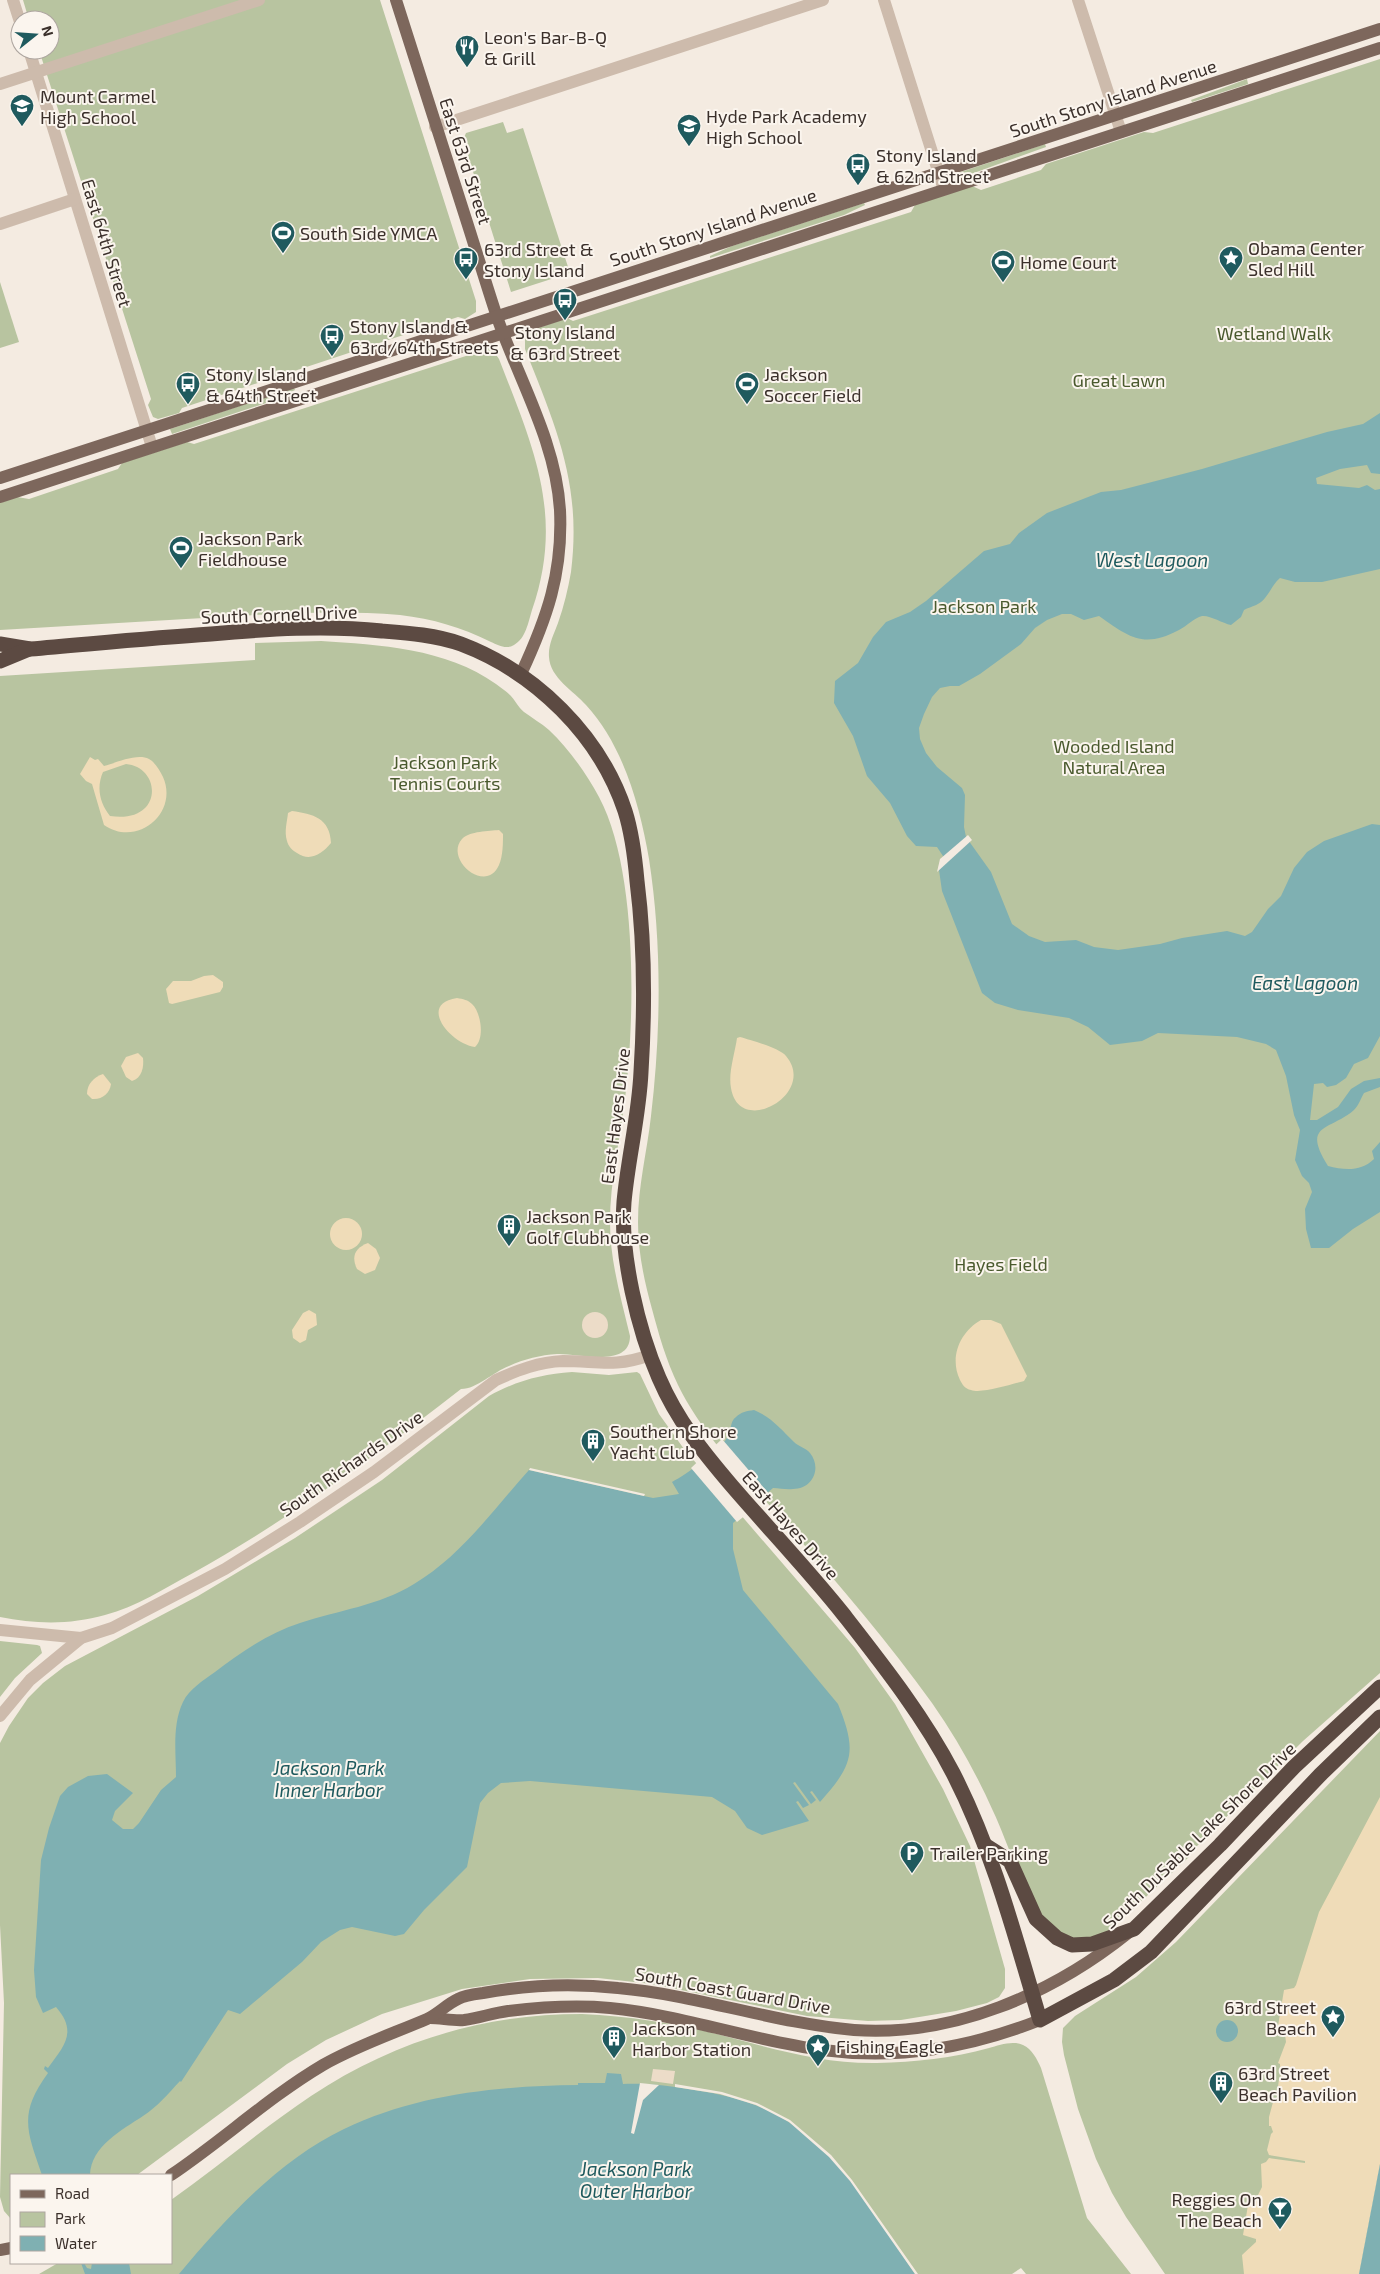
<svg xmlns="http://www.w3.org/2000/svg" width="1380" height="2274" font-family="'Exo 2',sans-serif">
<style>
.green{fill:#b8c4a0}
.sand{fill:#efdcb8;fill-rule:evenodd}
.plaza{fill:#ecdcc8}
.water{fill:#7fb0b2}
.pier{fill:#f4ebe1}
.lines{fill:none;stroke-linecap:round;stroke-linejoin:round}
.minor{stroke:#cdbbac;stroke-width:12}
.major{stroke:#7d675c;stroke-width:12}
.highway{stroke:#5c4a42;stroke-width:15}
.labels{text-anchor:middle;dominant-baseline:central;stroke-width:4;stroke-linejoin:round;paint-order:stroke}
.poi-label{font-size:18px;fill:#3b302b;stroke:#fbf5ee;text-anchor:start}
.street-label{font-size:18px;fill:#3b302b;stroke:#fbf5ee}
.park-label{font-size:18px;fill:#4a5a2e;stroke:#fbf5ee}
.water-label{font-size:19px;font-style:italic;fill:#1f5a5e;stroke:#fbf5ee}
</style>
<rect width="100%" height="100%" fill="#f4ebe1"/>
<!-- green -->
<g class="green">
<path d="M23,0H380L476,301V312L465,319L458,317L182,408L179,413L158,419L153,417L148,405L151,399L39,50H50V20H29Z"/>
<path d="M1380,59V1673L1303,1741L1194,1849L1189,1857L1108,1932L1097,1937L1069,1939C1062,1934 1054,1929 1048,1922C1024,1899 1008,1842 993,1811C976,1773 956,1737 932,1703C889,1643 841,1587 792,1531C752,1484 705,1440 678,1385C666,1360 659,1335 652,1309C644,1280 638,1252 638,1222C638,1186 647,1152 651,1116C661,1032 662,943 649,859C640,806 623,745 586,705C574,691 550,678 549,657C548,645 554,634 558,623C564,606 568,589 571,572C582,484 556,427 525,349V338L532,330L567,318L573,321L911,212L915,205L972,186L981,190L1041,170L1046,164L1144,132L1153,133Z"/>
<path d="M1247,79L1248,84L1192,102L1191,100Z"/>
<path d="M503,122L507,133L523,128L570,273L511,292L463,140L466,133Z"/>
<path d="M1045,144L1046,147L960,178L958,173Z"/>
<path d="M864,203L865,205L844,215L710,258V256L732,246Z"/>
<path d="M0,282L19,342L0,348Z"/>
<path d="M483,346L492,349L499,359C533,447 565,515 532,610C528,623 526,638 514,645C506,650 498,645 491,642C461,627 433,619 400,615C329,609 256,615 186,619C124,623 62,626 0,630V503L17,497L29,499L118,469L122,463L187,442L194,444L469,355L472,350Z"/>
<path d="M294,388L295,390L272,401L172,434L170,429Z"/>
<path d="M321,641C379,645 446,648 496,684C500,687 506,691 510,695C515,700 518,707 524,712C532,718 541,723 549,730C569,749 586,773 599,797C638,870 635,1018 625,1099C620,1140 610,1181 610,1222C610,1261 621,1298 630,1336C630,1369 578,1353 557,1354C541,1355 524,1359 509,1366C493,1372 477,1389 461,1389C375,1456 288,1520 193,1573C165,1588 136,1607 105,1615C70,1625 35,1624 0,1617V676L255,660V643Z"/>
<path d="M572,1372L609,1375L637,1372L640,1374L659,1414L684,1449L833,1622L855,1648L895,1704L943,1789L970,1846L1005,1969V1988L999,1997L987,2003L956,2011L901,2020L868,2021L807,2016L652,1984L598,1978L530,1979L462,1989L382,2014L326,2040L287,2064L137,2175H11V2219L4,2211L0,2197L4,2003L0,1925V1743L9,1726L28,1698L43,1683L65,1666L198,1596L295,1538L382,1480L489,1396C516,1381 542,1374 572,1372Z"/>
<path d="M0,1641L37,1645L40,1646L42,1653L15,1678L0,1697Z"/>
<path d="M1380,1731V2164L1359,2274H1165L1126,2217L1112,2193L1096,2159L1078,2109L1064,2055L1062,2042L1063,2028L1075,2016L1136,1977L1176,1942Z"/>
<path d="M582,2014C628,2016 673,2023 717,2034C770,2048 822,2064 877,2063C915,2062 953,2058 989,2048C999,2045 1013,2040 1023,2045C1032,2049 1037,2059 1041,2068L1087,2218L1131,2274H1026L1021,2268L1012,2274H39L58,2263H171V2200C219,2166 263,2128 311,2096C394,2041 484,2014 582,2014Z"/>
</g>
<!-- sand -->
<g class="sand">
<path d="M90,757L95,760L98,759L104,766C116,763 137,753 149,759C155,762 160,771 163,777C179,813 137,848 104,825L92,784L86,781L80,774ZM126,764C162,767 164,824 110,816C100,803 96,788 103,772Z"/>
<path d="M292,811C313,814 330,818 331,843C322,854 310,862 297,853C293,851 288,846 287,841C284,832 287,822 288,813Z"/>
<path d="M499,830L503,834C503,843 503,856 499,865C486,895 444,859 462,839C470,831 489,831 499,830Z"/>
<path d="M213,975L223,982V987L220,992L172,1004L169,1003L166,989L173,981H191L204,976Z"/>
<path d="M457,998C463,999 468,1000 472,1004C481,1012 485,1039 475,1047C451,1044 417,1004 457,998Z"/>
<path d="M740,1037C750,1040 780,1048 786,1056C818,1094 739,1138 731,1088C728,1073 735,1053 737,1038Z"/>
<path d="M138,1053L143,1058C144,1067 142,1078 132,1081L126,1077L121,1066L126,1057Z"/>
<path d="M103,1074L111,1084C110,1093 102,1100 92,1099L87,1094C87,1084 94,1077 103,1074Z"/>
<circle cx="346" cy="1234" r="16"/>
<path d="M368,1243L376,1249L380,1258L375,1270L365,1274L357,1269C351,1256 355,1248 368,1243Z"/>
<path d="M309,1310L316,1314L317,1325L308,1330L306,1340L300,1343L293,1338L292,1330L303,1313Z"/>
<path d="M981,1320H991L1001,1324L1027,1376L1024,1381C1012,1384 982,1394 971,1390C965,1389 962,1384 960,1380C949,1357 960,1332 981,1320Z"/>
<path d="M1380,1797V2164L1359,2274H1244L1242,2255L1256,2242V2239L1243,2235L1249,2199H1256L1262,2187L1261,2164L1266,2162L1269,2158L1305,2163V2161L1269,2155L1267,2150L1271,2134L1273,2132L1271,2126H1269V2117L1273,2102L1276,2103L1279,2096L1277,2095L1279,2079L1281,2078L1280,2064L1278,2063L1286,2042L1284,2027L1278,2026L1284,1990L1294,1988L1296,1985L1319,1912Z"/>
</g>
<!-- plaza -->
<g class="plaza">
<circle cx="595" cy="1325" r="13"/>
<path d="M653,2069L675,2071L673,2084L651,2081Z"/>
</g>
<!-- water -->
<g class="water">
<path d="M1380,413V474L1371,473L1367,465L1340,469L1316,478L1317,484L1359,488L1367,485L1375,490L1380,489V569L1322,582H1295L1280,578C1273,584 1271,591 1265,598C1260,605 1252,606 1244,610L1241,617L1231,625C1222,623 1210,615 1202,616C1194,618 1187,626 1179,630C1143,649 1129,637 1099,616L1084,620L1071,614H1062L1047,620L1035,628L1021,644L980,674L959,686H950L940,688L932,697L924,714L919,728L920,739L926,753L937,767L962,788L965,795L964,827L966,837L991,872L1012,924L1029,936L1045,942L1076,940L1094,947L1118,950L1160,944L1182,938L1227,931L1245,936L1252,932L1268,909L1281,896L1294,868L1307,852L1324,841L1372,824L1380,825V1036L1368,1058L1354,1064L1346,1078L1336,1085L1327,1087L1323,1083L1314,1084L1310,1120H1317L1338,1107L1351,1089L1364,1081L1380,1078V1087L1364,1093C1361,1098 1359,1105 1354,1110C1330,1131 1301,1123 1328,1166C1344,1170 1361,1172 1374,1159L1372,1151L1380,1142V1212L1353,1229L1329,1248H1311L1306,1229L1305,1209L1312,1192L1309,1183L1302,1176L1295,1160L1300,1130L1294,1115L1286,1076L1276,1050L1266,1044L1237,1037L1158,1033L1142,1041L1110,1045L1088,1027L1069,1018L1018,1010L995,1003L982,993L942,891L939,870L943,856L937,847L916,846L907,836L890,803L867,776L853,736L834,703L835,681L858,663L873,637L886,622L910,612L926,601L984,551L1010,544L1019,533L1047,513L1101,492L1121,490L1202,469L1327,432L1363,424Z"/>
<path d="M754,1410C771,1417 781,1429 794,1442C798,1446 806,1448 810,1453C822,1468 813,1489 793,1489C786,1490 780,1488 773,1488L733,1523V1549L743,1590L838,1704C857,1751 854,1764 820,1802L812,1791L810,1792L816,1800L811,1804L795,1782L793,1783L809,1805L803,1808L798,1801L796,1802L809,1821L762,1835L747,1828L735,1811L712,1797L530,1781L501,1783L488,1793L480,1803L467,1867L424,1910L404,1934L395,1936L352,1927L340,1930L321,1942L302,1962L240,2014L228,2010L181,2082L180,2081C168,2094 157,2107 143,2116C122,2130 91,2146 90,2175H42C27,2131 18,2114 48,2073L44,2069L45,2066L48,2068C64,2046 78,2032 56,2007L43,2013L36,1997L34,1970L41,1860L49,1828L60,1796L68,1787L88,1776L107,1774L133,1793L115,1811L112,1820L123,1829H133L139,1823L161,1790L176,1777C176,1753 172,1725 183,1702C189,1689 204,1680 215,1672C241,1652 269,1633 300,1623C339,1610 378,1606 414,1584C461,1556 493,1510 529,1470L644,1496L653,1498L679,1494L672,1482C687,1474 718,1452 727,1438C732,1432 729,1422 736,1417C741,1412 747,1411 754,1410Z"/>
<circle cx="1227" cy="2031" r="11"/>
<path d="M607,2073L621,2074L623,2084C647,2083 671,2086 694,2090C727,2095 759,2103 787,2121C843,2156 879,2221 915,2274H179C225,2219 279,2160 344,2129C417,2094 498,2086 578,2085V2083H605Z"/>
<path d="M1380,2164V2274H1359Z"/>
<path d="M81,2263H84L87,2268L91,2269L92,2263H129L131,2274H85Z"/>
</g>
<!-- pier -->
<g class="pier">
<path d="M968,835L972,840L937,872L940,859Z"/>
<path d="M722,1439L770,1495L737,1522L691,1468Z"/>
<path d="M530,1468L645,1494L644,1496L529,1470Z"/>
<path d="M640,2083L659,2085L643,2100L634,2134L631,2133Z"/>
<path d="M675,2084L722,2092L757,2103L790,2120L831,2155L852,2180L918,2274H915L850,2181L829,2157L789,2122L756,2105L720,2094L675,2087Z"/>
</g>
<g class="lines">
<!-- minor -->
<g class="minor">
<path d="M13,0L20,22"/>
<path d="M884,0L944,190"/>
<path d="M1078,0L1121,132"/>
<path d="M29,50L152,447"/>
<path d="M0,84L259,0"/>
<path d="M435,127L823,0"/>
<path d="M0,224L75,199"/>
<path d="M0,1630L81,1638"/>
<path d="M0,1716L30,1680L81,1638L112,1628L225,1569L300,1522L374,1472L496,1380C518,1370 539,1362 563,1361C598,1361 614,1368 650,1355"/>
</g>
<!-- major -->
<g class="major">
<path d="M396,0C419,72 442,144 465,216C476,250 486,284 497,317C519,380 556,442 560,510C563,573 547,618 521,674"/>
<path d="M0,478L1380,29"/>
<path d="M0,497L1380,48"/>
<path d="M430,2018C441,2018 453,2021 464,2020C479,2018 493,2013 508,2011C542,2007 576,2005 610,2008C682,2015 750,2040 822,2050C899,2060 969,2048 1040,2020"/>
<path d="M171,2175C223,2140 269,2097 323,2065C356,2046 392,2034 427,2019C438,2014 447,2004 458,1999C465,1995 475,1994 483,1993C527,1985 573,1983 618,1988C698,1995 774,2023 854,2030C953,2037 1052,1994 1128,1933"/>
<path d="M0,2250L11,2248"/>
</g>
<!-- highway -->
<g class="highway">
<path d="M0,644L30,649C90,644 150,638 211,634C268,629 325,625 382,631C408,633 436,635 461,644C535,672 600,735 625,811C632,833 635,858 637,881C645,945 645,1008 641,1072C639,1116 628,1158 624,1202C620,1254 638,1330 659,1378C677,1420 703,1452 732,1486C769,1529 809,1571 844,1615C883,1665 924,1717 953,1773C993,1851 1015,1936 1040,2020L1114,1980L1151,1952L1320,1775L1380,1717"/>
<path d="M0,661L29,649"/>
<path d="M985,1845L1010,1861L1036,1919L1057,1938L1072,1945L1092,1944L1134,1929L1220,1845L1294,1767L1380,1687"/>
</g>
</g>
<!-- icons -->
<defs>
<symbol id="restaurant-pin" viewBox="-11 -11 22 30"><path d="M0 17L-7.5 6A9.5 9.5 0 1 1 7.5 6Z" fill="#1f5a5e" stroke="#fbf5ee"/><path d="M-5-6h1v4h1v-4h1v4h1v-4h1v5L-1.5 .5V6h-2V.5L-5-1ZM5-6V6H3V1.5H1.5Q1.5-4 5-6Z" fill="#fff"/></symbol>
<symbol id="school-pin" viewBox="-11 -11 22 30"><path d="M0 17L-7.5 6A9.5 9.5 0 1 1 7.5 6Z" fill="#1f5a5e" stroke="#fbf5ee"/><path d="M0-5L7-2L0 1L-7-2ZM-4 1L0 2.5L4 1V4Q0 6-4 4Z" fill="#fff"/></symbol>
<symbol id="bus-pin" viewBox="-11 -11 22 30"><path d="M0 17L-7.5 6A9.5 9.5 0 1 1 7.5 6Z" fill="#1f5a5e" stroke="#fbf5ee"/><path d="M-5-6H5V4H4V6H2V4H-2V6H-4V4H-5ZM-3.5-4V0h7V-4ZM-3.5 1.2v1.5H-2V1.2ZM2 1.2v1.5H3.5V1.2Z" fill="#fff"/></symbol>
<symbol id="stadium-pin" viewBox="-11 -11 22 30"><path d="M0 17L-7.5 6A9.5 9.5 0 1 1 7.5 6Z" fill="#1f5a5e" stroke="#fbf5ee"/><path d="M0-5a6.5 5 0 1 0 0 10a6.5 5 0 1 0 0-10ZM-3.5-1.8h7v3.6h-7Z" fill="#fff"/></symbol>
<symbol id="sight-pin" viewBox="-11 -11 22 30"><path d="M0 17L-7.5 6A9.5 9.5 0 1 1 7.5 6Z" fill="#1f5a5e" stroke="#fbf5ee"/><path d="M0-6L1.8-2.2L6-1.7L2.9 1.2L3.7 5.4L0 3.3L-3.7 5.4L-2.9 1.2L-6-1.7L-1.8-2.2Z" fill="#fff"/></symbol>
<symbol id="building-pin" viewBox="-11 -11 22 30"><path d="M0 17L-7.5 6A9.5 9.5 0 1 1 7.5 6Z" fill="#1f5a5e" stroke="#fbf5ee"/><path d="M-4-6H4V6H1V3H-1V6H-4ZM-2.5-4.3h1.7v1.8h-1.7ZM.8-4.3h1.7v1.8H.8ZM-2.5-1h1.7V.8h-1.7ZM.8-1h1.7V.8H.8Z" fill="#fff"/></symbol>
<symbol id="parking-pin" viewBox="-11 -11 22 30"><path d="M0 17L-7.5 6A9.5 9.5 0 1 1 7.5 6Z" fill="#1f5a5e" stroke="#fbf5ee"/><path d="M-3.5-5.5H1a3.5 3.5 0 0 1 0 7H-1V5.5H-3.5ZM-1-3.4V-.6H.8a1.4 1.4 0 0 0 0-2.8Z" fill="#fff"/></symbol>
<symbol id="bar-pin" viewBox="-11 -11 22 30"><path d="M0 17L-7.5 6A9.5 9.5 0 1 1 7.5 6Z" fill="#1f5a5e" stroke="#fbf5ee"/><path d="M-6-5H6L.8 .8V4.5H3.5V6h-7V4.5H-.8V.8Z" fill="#fff"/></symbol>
</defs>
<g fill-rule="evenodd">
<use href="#restaurant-pin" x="453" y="33" width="28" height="38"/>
<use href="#school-pin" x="8" y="92" width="28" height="38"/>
<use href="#school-pin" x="675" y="112" width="28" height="38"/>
<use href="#bus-pin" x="844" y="151" width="28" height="38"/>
<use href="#stadium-pin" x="269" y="219" width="28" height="38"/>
<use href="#sight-pin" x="1217" y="244" width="28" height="38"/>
<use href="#bus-pin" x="452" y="245" width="28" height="38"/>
<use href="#stadium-pin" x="989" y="248" width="28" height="38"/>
<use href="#bus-pin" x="551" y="286" width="28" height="38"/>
<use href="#bus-pin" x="318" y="322" width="28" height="38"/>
<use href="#bus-pin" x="174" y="370" width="28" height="38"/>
<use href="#stadium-pin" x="733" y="370" width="28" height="38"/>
<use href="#stadium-pin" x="167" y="534" width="28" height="38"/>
<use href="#building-pin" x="495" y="1212" width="28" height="38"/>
<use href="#building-pin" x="579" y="1427" width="28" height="38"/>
<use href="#parking-pin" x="898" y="1839" width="28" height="38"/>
<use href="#sight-pin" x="1319" y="2003" width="28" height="38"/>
<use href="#building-pin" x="600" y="2024" width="28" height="38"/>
<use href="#sight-pin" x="804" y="2032" width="28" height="38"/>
<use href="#building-pin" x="1207" y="2069" width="28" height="38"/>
<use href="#bar-pin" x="1266" y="2195" width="28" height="38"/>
</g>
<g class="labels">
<!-- poi labels -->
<g class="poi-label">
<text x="484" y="37">Leon's Bar-B-Q<tspan x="484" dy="21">&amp; Grill</tspan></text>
<text x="40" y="96">Mount Carmel<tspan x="40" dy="21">High School</tspan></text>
<text x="706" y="116">Hyde Park Academy<tspan x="706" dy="21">High School</tspan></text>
<text x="876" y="155">Stony Island<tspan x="876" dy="21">&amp; 62nd Street</tspan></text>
<text x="300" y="233">South Side YMCA</text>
<text x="1248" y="248">Obama Center<tspan x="1248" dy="21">Sled Hill</tspan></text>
<text x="484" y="249">63rd Street &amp;<tspan x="484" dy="21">Stony Island</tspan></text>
<text x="1020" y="262">Home Court</text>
<text x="350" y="326">Stony Island &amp;<tspan x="350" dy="21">63rd/64th Streets</tspan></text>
<text x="565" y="332" text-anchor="middle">Stony Island<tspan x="565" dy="21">&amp; 63rd Street</tspan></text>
<text x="206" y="374">Stony Island<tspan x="206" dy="21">&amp; 64th Street</tspan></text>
<text x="764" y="374">Jackson<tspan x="764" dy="21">Soccer Field</tspan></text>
<text x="198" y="538">Jackson Park<tspan x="198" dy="21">Fieldhouse</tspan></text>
<text x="526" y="1216">Jackson Park<tspan x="526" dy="21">Golf Clubhouse</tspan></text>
<text x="610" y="1431">Southern Shore<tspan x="610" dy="21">Yacht Club</tspan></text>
<text x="930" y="1853">Trailer Parking</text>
<text x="1316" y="2007" text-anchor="end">63rd Street<tspan x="1316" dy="21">Beach</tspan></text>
<text x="632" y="2028">Jackson<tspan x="632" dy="21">Harbor Station</tspan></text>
<text x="836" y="2046">Fishing Eagle</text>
<text x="1238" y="2073">63rd Street<tspan x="1238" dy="21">Beach Pavilion</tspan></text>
<text x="1262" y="2199" text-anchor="end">Reggies On<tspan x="1262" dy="21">The Beach</tspan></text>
</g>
<!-- street labels -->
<g class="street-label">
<text transform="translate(1113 98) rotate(-18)">South Stony Island Avenue</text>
<text transform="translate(466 161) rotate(72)">East 63rd Street</text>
<text transform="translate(713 227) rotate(-18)">South Stony Island Avenue</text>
<text transform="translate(107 243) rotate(73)">East 64th Street</text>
<text transform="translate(279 614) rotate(-2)">South Cornell Drive</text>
<text transform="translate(615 1116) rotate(-83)">East Hayes Drive</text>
<text transform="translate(351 1463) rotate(-35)">South Richards Drive</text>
<text transform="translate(791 1525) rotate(49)">East Hayes Drive</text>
<text transform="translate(1199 1835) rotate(-44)">South DuSable Lake Shore Drive</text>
<text transform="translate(733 1990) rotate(10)">South Coast Guard Drive</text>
</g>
<!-- park labels -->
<g class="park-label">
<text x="1274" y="333">Wetland Walk</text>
<text x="1119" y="380">Great Lawn</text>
<text x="984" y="606">Jackson Park</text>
<text x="1114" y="746">Wooded Island<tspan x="1114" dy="21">Natural Area</tspan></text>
<text x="445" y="762">Jackson Park<tspan x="445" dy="21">Tennis Courts</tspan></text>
<text x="1001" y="1264">Hayes Field</text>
</g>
<!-- water labels -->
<g class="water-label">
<text x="1152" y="559">West Lagoon</text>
<text x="1305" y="982">East Lagoon</text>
<text x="329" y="1767">Jackson Park<tspan x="329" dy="22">Inner Harbor</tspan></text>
<text x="636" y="2168">Jackson Park<tspan x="636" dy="22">Outer Harbor</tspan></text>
</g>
</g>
<!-- legend -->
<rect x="10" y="2174" width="162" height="90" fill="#fbf5ee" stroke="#aea6a0"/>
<rect x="20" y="2190" width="25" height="8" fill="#7d675c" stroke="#aea6a0"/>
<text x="55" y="2199" font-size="15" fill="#3b302b">Road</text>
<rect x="20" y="2212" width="25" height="15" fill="#b8c4a0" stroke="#aea6a0"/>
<text x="55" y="2224" font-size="15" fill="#3b302b">Park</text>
<rect x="20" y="2236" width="25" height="15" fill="#7fb0b2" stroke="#aea6a0"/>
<text x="55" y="2249" font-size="15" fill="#3b302b">Water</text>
<!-- north arrow -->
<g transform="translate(35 35) rotate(73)"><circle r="24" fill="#fbf5ee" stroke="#aea6a0"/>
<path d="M0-4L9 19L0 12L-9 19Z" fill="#1f5a5e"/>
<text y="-8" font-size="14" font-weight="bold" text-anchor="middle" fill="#3b302b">N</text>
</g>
</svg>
